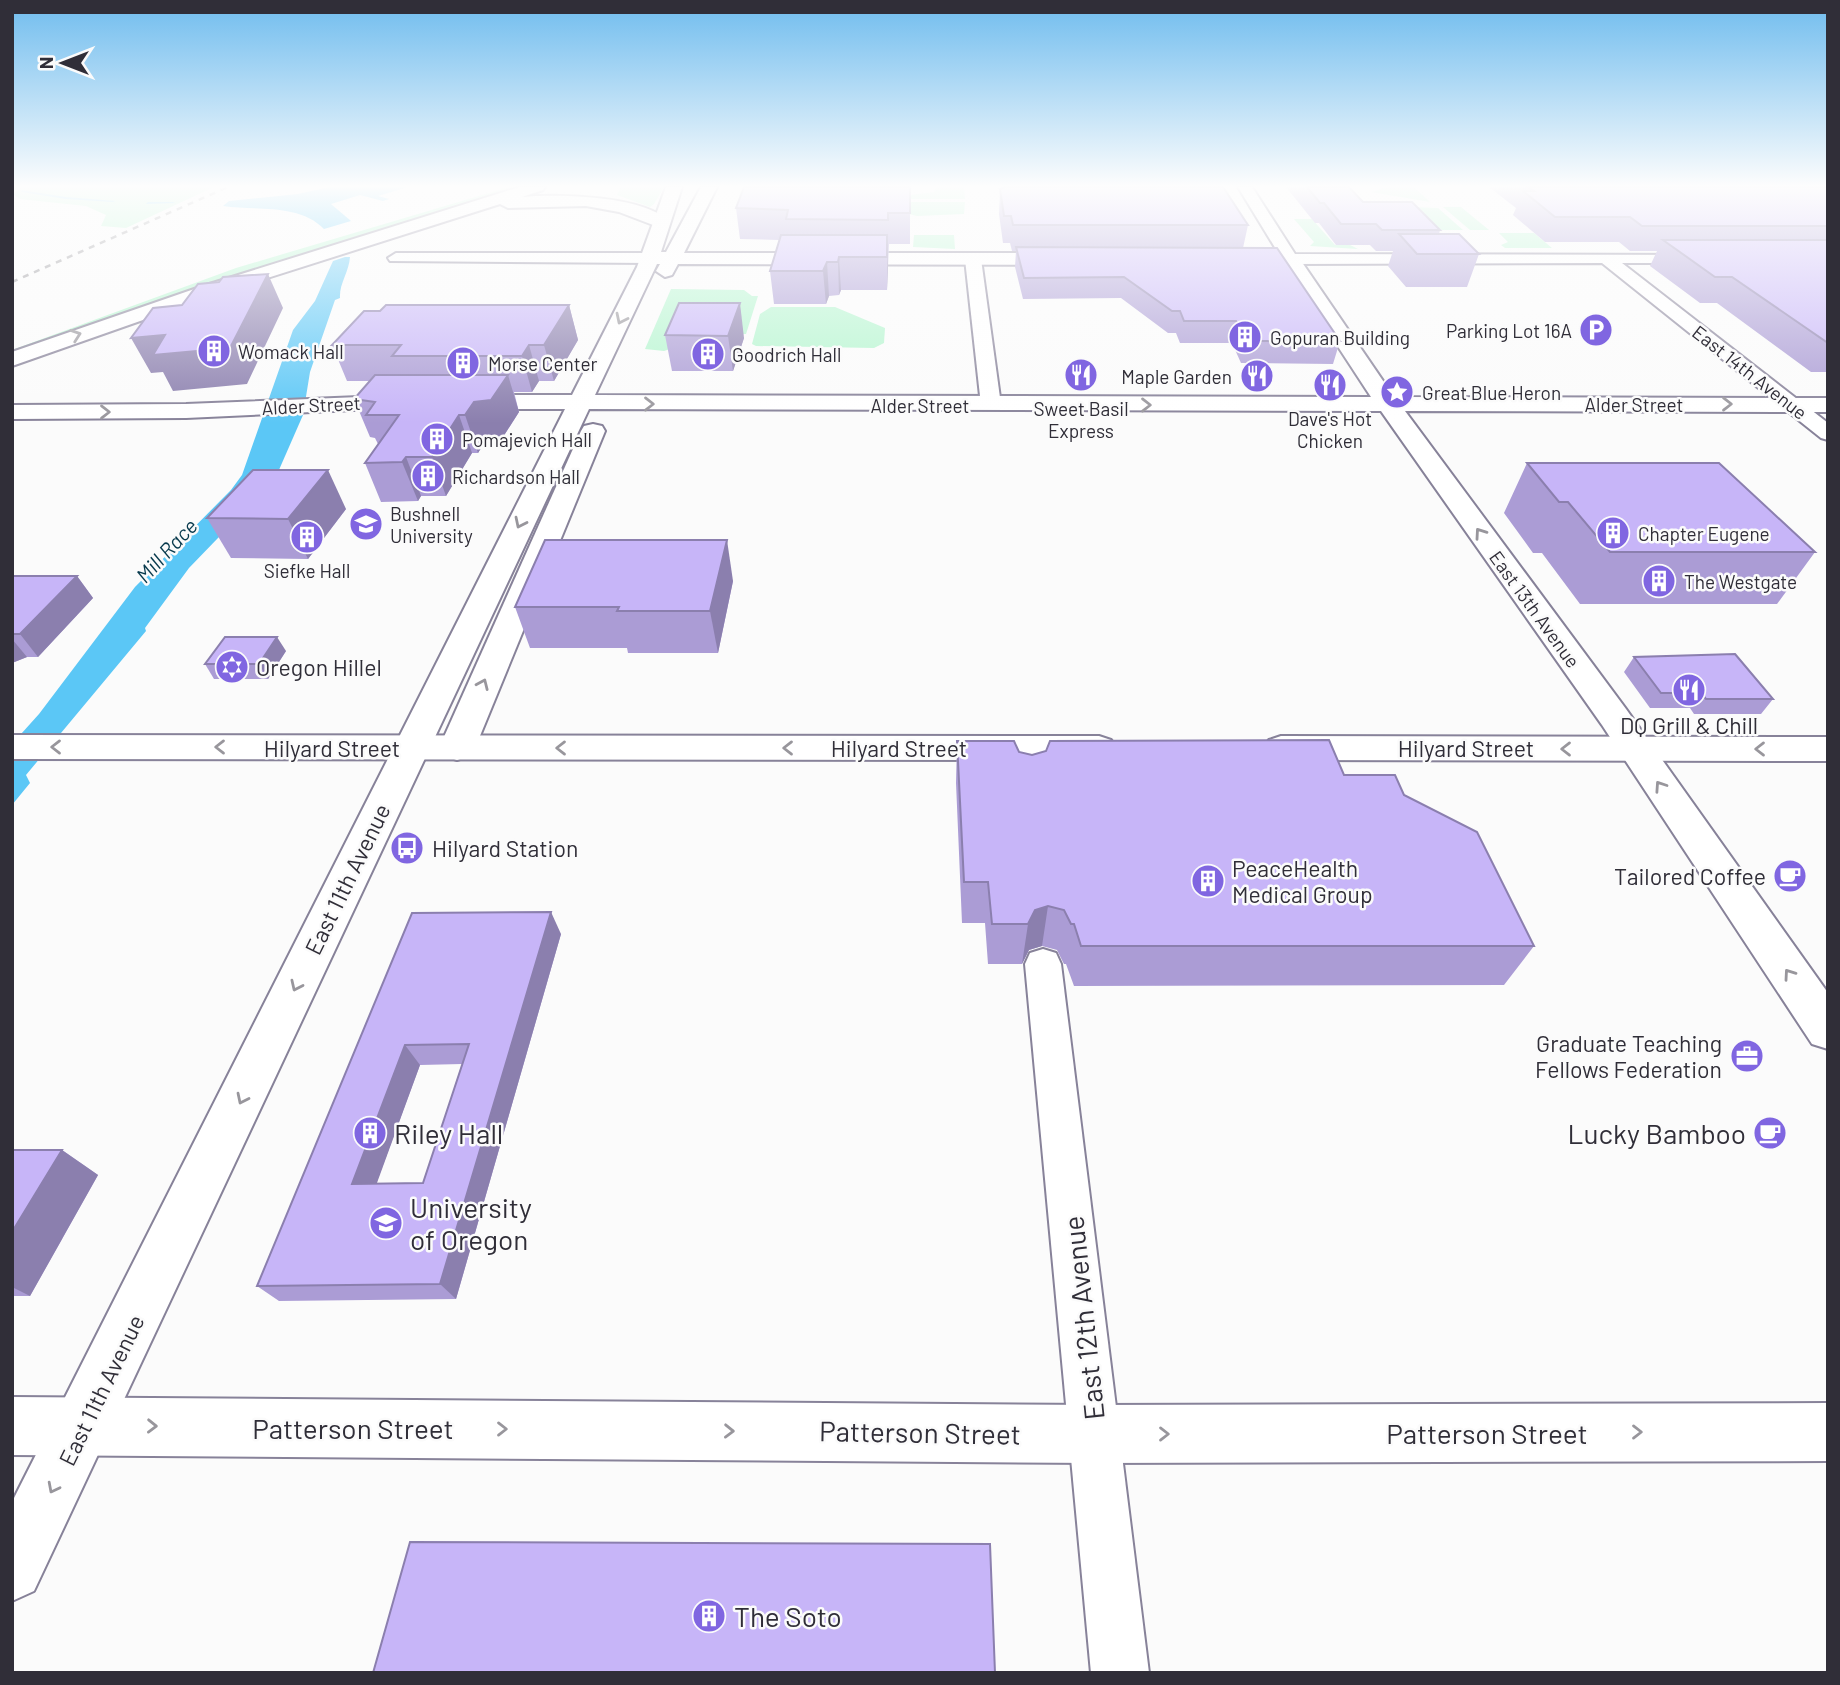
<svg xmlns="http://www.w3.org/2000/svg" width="1840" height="1685" font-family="Barlow,sans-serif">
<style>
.green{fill:#b3f5ce}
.water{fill:#5bc7f6}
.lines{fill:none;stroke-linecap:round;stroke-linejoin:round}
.stream{fill:#5bc7f6;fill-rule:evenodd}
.street-casing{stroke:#878299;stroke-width:4}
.secondary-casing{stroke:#878299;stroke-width:4}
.primary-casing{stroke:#878299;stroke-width:4}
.street{fill:#fff;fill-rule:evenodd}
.secondary{fill:#fff;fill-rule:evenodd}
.primary{fill:#fff;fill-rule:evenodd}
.rail{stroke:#929196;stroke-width:2.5;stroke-dasharray:6 6;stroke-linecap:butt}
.wall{fill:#ab9cd5;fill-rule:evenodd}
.shaded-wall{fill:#8b7fae}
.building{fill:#c7b5f8;stroke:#8b7fae;stroke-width:2;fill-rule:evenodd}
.oneway{stroke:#98969c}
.labels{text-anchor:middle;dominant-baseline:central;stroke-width:5;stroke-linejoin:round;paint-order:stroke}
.far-poi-label{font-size:19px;fill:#302e38;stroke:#fbfbfb;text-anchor:start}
.far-street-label{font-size:19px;fill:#302e38;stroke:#fbfbfb}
.far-water-label{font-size:21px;font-style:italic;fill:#083a4d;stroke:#fbfbfb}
.poi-label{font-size:23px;fill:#302e38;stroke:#fbfbfb;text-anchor:start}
.street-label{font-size:23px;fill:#302e38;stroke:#fbfbfb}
.near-poi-label{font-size:28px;fill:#302e38;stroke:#fbfbfb;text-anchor:start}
.near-street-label{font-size:28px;fill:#302e38;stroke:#fbfbfb}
</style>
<rect width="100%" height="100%" fill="#fbfbfb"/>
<!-- green -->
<g class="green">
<path d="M17,187H214L126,228L101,226L106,215L86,206L20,199L13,194L21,188Z"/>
<path d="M509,187H513L494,194L499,196L259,270L12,353V350L236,268Z"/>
<path d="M621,187H664L654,204L650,207L617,195Z"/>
<path d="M936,187H964L965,199H878L934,192Z"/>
<path d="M1388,187H1414L1430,202L1371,192Z"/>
<path d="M905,202H965L964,214L917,216L905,213Z"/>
<path d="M1384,206L1438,208L1463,230H1435Z"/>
<path d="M1443,207H1461L1489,230H1470Z"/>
<path d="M1294,219H1312L1335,245H1350L1358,249L1310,246L1314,242Z"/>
<path d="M1499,233H1534L1552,248H1505L1501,245L1508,242Z"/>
<path d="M914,235H954L955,249L913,247Z"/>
<path d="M671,289L744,290L752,296H758L746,334L680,333L673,348L664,351L645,349Z"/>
<path d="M771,307H835L885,328L884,343L874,348L756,346L752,344L760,314Z"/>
</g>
<!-- water -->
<g class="water">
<path d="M329,187H408L378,196L389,199L383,201L360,195L331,204L351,221L324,229C299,203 256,211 223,206L229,201L298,194Z"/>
<path d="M345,257H350C349,272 339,284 340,298L335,300L310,372L303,415L275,479L189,568L145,628L146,631L26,775L30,783L12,805V744L39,714L135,587L231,490L242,475L293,330L315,301L333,261Z"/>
</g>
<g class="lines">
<!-- stream -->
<g class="stream">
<path d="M20,190L66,197L115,201L113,202L66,199L22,192Z"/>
<path d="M148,202H173L175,203L146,204Z"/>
</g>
<defs>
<g id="street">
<path d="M1238,187H1252L1295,254L1706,255L1708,258L1700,263H1622L1828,423V440L1821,438L1602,263L1290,264L1282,259Z"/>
<path d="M396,253H651L659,258L651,263L390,261L388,258Z"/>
<path d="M973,254L981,259L1001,405L998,409H984L981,405L965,259Z"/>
<path d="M1043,949L1056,953L1061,964L1149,1673H1091L1025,964L1030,953Z"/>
</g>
<g id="secondary">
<path d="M666,187H682L661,252H666L701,187H717L684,253H1069L1078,259L1069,265L678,264L672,275L665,277L656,271L660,264H657L595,395L1371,397L1284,264L1227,262L1225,258L1227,254L1234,252L1297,255L1394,397L1828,398V412L1405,411L1626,709L1828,993V1049L1812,1044L1602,725L1381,411L589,409L34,1591L12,1601V1502L565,409H466L458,407L454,402L458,397L466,395H572L637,267Z"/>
<path d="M409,395L417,397L421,402L417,407L186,418L12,419V405L186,404Z"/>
<path d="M593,424L602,426L605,431L475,748L469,756L457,760L445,756L439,748L581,431L584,426Z"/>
</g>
<g id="primary">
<path d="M520,187H545L543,190L522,197C557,194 646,195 670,223L661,228L619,212L586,206L508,208L500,204L217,294L12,366V352L203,286Z"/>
<path d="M12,735L1099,736L1111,740L1117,748L1111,756L1099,760L12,759Z"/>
<path d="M1281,736L1828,737V761L1281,760L1269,756L1263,748L1269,740Z"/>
<path d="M12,1397L1096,1405L1828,1403V1461L1096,1463L12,1455Z"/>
</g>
</defs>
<!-- street casing -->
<use href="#street" class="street-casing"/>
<!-- secondary casing -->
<use href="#secondary" class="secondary-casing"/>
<!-- primary casing -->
<use href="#primary" class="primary-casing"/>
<!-- street -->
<use href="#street" class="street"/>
<!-- secondary -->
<use href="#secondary" class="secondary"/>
<!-- primary -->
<use href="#primary" class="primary"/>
<!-- rail -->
<path class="rail" d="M12,282L228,187"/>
</g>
<!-- wall -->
<g class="wall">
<path d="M910,187V244H889L887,290H841L839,295L829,296L826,304H774L770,271L779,240L740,239L736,208Z"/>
<path d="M1286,187H1349L1363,202L1440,230L1439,234L1479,254L1467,287H1406L1388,266L1393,251H1376L1370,245H1336L1319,223H1315Z"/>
<path d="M1489,187H1828V372H1811L1717,303H1700L1650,266L1657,251H1630L1619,242H1545L1513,215L1516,208Z"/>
<path d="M1000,189L1248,225L1243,248L1340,341L1333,364L1241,363L1232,343H1180L1176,333H1168L1121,298L1023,299L1015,267L1016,251H1012L1010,243H1003L999,214Z"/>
<path d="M679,303L744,338L733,371H672L665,335Z"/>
<path d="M569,305L578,340L554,381H539L532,392H514L519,412L503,437L486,440L478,453H472L446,496H421L418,501L381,502L365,463L378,444L375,438L370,437L354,399L370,381H347L332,345Z"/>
<path d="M1527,463L1815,552L1777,604H1580L1542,553H1533L1504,513Z"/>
<path d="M346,509L308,559L231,558L207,518Z"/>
<path d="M12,576H77L93,598L38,657H27L12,663Z"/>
<path d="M733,581L718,653H628L627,648H530L515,607Z"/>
<path d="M286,651L268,679H214L205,664Z"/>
<path d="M1634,657L1773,699L1761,714H1694L1690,708H1650L1624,672Z"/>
<path d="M957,741L1032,755L1344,775L1404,795L1534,946L1504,985L1074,986L1066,964H1064L1057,950L1042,946L1029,950L1022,964H988L985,923H962L956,783Z"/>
<path d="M412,913L561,934L456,1299L279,1301L257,1286ZM462,1064L423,1183L376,1184L420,1065Z"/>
<path d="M12,1150H62L98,1175L30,1296H12Z"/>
</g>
<!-- shaded-wall -->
<g class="shaded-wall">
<path d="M887,235L888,267L887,290Z"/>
<path d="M839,257L841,290L839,295L838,262Z"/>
<path d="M827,262L829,296L826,304L823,271Z"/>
<path d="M268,274L283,308L247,384L173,391L163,372L151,373L131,338L165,335Z"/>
<path d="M740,303L744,338L733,371L728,336Z"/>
<path d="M569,305L578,340L554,381L544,345Z"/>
<path d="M529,345L539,381L532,392L522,356Z"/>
<path d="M508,375L519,412L503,437L486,440L478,453L465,415L474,402Z"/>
<path d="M459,415L472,453L446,496L432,457Z"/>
<path d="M406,457L421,496L418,501L402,462Z"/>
<path d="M328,470L346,509L308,559L288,519Z"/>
<path d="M727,540L733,581L718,653L710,611Z"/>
<path d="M77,576L93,598L38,657L20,634Z"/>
<path d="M277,637L286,651L268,679L259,664Z"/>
<path d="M12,639L27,657L12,663Z"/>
<path d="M1048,906L1042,946L1029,950L1022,964L1028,924L1035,910Z"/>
<path d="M551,912L561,934L456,1299L440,1284Z"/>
<path d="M405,1045L420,1065L370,1202L352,1184Z"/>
<path d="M62,1150L98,1175L30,1296L12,1287V1232Z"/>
</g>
<!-- building -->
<g class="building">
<path d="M744,187H910V213H888V220L786,219L788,210L736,208Z"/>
<path d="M1005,187H1223L1248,225H1013L1011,216H1004L1000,189Z"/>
<path d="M1307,187H1349L1363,202H1412L1440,230H1382L1376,224H1341L1324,203H1320Z"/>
<path d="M1528,187H1828V226H1642L1630,217H1555L1523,191H1534Z"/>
<path d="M1399,234H1459L1479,254H1417Z"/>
<path d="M781,235H887V257H839L838,262H827L823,271H770Z"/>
<path d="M1663,240H1828V343L1732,277H1715Z"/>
<path d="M1016,247L1277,248L1340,341H1247L1236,321H1184L1180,311H1172L1124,277L1024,278Z"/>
<path d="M268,274L230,348L153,355L165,335L131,338L153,308L182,305L198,284L219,282L223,277Z"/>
<path d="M679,303H740L728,336L665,335Z"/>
<path d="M386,305H569L544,345H529L522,356H392L401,345H332L364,311H380Z"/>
<path d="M375,375H508L491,400L474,402L465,415H459L432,457H406L402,462L365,463L399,415H366L375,402L354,399Z"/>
<path d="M1527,463H1719L1815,552H1610L1568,502H1559Z"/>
<path d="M253,470H328L288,519L207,518Z"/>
<path d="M545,540H727L710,611H617L619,607H515Z"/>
<path d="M12,576H77L20,634H12Z"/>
<path d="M225,637H277L259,664H205Z"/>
<path d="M1735,654L1773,699H1706L1701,693H1661L1634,657Z"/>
<path d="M1329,740L1344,775H1395L1404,795L1477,832L1534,946H1081L1074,924H1071L1064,910L1048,906L1035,910L1028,924H992L988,882H964L957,741H1014L1019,752L1032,755L1046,751L1050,741Z"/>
<path d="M551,912L440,1284L257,1286L412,913ZM469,1044L423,1183L352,1184L405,1045Z"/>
<path d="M12,1150H62L12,1232Z"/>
<path d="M410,1542L990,1544L995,1673H373Z"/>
</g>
<!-- one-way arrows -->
<defs><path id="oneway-chevron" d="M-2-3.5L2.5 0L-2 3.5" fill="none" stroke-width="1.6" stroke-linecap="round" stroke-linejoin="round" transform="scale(1.75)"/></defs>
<g class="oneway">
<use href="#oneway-chevron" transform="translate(621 319) rotate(116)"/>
<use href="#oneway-chevron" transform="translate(76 335) rotate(-19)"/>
<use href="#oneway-chevron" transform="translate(649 404)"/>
<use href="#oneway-chevron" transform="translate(1727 404)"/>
<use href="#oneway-chevron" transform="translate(1146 405)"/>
<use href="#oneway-chevron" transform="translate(105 412)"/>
<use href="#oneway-chevron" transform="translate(520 523) rotate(116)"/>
<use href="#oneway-chevron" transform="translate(1480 533) rotate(-125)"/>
<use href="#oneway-chevron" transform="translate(483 684) rotate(-66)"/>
<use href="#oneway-chevron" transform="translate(56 747) rotate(180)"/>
<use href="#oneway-chevron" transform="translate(220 747) rotate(-180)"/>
<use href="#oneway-chevron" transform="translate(561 748) rotate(180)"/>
<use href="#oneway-chevron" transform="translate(788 748) rotate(-180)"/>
<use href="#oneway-chevron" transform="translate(1566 749) rotate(-180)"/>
<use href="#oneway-chevron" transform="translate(1760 749) rotate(-180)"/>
<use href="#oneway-chevron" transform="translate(1660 786) rotate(-124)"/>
<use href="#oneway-chevron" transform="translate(1789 974) rotate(-125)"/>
<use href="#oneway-chevron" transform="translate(296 986) rotate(115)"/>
<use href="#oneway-chevron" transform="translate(242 1099) rotate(116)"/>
<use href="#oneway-chevron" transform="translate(152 1426) rotate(1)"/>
<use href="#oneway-chevron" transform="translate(502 1429)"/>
<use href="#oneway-chevron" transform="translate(729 1431) rotate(1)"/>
<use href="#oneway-chevron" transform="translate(1637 1432)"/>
<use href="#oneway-chevron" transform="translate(1164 1434)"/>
<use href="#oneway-chevron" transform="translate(53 1488) rotate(117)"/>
</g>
<!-- sky -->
<linearGradient id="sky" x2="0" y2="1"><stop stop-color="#6fbcee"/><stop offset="0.44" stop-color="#fdfdfd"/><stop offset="1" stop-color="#fdfdfd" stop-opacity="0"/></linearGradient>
<rect width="1840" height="423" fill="url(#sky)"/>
<!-- icons -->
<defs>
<symbol id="parking-disc" viewBox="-11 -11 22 22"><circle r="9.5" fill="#8066e1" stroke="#fbfbfb"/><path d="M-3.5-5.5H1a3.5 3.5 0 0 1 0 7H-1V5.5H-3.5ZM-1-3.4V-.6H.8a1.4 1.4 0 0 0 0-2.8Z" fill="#fff"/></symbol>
<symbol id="building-disc" viewBox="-11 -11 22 22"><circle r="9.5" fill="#8066e1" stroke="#fbfbfb"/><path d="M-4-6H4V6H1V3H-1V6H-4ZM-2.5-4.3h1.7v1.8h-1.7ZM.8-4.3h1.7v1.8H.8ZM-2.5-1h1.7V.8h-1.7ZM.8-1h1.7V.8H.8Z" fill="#fff"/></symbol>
<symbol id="restaurant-disc" viewBox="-11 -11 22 22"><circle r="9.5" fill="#8066e1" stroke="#fbfbfb"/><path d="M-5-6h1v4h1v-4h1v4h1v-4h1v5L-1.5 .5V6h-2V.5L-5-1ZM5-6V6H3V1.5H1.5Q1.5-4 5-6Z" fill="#fff"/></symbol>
<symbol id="sight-disc" viewBox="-11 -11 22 22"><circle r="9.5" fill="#8066e1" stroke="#fbfbfb"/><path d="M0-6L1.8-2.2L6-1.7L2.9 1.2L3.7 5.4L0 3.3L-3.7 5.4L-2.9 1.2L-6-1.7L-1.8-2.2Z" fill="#fff"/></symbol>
<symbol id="university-disc" viewBox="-11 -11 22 22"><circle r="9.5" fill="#8066e1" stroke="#fbfbfb"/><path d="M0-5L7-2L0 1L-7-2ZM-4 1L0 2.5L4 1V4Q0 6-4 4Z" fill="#fff"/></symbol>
<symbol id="synagogue-disc" viewBox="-11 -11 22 22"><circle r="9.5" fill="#8066e1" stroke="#fbfbfb"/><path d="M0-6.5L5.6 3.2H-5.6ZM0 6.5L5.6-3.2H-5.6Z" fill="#fff"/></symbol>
<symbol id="bus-disc" viewBox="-11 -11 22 22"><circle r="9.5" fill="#8066e1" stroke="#fbfbfb"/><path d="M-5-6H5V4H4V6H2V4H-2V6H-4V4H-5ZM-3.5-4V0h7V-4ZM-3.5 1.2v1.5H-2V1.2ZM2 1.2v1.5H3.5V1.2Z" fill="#fff"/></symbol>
<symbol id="cafe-disc" viewBox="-11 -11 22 22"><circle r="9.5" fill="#8066e1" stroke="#fbfbfb"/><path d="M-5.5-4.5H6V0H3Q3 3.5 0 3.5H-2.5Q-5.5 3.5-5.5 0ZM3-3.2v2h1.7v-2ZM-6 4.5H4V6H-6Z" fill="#fff"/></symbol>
<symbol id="office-disc" viewBox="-11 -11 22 22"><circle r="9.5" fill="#8066e1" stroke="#fbfbfb"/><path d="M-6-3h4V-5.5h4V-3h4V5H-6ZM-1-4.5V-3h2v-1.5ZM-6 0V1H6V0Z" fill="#fff"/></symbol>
</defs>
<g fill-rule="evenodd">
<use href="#parking-disc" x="1577" y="311" width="38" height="38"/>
<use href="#building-disc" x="1226" y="318" width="38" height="38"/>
<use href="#building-disc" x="195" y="332" width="38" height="38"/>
<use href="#building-disc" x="689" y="335" width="38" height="38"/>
<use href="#building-disc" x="444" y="344" width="38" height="38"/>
<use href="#restaurant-disc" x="1062" y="356" width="38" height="38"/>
<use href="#restaurant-disc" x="1238" y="357" width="38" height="38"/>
<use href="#restaurant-disc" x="1311" y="366" width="38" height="38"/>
<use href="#sight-disc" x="1378" y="373" width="38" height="38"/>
<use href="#building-disc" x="418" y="420" width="38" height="38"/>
<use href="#building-disc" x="409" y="457" width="38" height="38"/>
<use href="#university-disc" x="347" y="505" width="38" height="38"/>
<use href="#building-disc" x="1594" y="514" width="38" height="38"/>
<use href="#building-disc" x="288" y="518" width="38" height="38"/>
<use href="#building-disc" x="1640" y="562" width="38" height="38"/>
<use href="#synagogue-disc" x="213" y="648" width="38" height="38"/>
<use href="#restaurant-disc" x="1670" y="671" width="38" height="38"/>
<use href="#bus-disc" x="388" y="829" width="38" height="38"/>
<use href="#cafe-disc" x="1771" y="857" width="38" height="38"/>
<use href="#building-disc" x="1189" y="862" width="38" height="38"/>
<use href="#office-disc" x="1728" y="1037" width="38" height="38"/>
<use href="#building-disc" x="351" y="1114" width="38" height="38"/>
<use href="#cafe-disc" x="1751" y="1114" width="38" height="38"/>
<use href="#university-disc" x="367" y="1204" width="38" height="38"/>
<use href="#building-disc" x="690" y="1597" width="38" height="38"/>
</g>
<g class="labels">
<!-- far-poi labels -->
<g class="far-poi-label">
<text x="1572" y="330" text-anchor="end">Parking Lot 16A</text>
<text x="1270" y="337">Gopuran Building</text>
<text x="238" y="351">Womack Hall</text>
<text x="732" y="354">Goodrich Hall</text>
<text x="488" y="363">Morse Center</text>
<text x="1232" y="376" text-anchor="end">Maple Garden</text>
<text x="1422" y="392">Great Blue Heron</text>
<text x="1081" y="408" text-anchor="middle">Sweet Basil<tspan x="1081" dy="22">Express</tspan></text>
<text x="1330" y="418" text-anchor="middle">Dave's Hot<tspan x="1330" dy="22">Chicken</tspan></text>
<text x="462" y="439">Pomajevich Hall</text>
<text x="452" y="476">Richardson Hall</text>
<text x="390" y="513">Bushnell<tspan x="390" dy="22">University</tspan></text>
<text x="1638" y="533">Chapter Eugene</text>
<text x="307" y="570" text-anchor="middle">Siefke Hall</text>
<text x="1684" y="581">The Westgate</text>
</g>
<!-- far-street labels -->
<g class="far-street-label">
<text transform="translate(1750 372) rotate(38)">East 14th Avenue</text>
<text x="1634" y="404">Alder Street</text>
<text transform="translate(311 405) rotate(-3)">Alder Street</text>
<text x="920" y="405">Alder Street</text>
<text transform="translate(1535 609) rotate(54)">East 13th Avenue</text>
</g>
<!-- far-water labels -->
<g class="far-water-label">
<text transform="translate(166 550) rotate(-47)">Mill Race</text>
</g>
<!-- poi labels -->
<g class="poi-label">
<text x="256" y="667">Oregon Hillel</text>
<text x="1689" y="725" text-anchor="middle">DQ Grill &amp; Chill</text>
<text x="432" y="848">Hilyard Station</text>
<text x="1232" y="868">PeaceHealth<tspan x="1232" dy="26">Medical Group</tspan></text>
<text x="1766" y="876" text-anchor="end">Tailored Coffee</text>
<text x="1722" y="1043" text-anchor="end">Graduate Teaching<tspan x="1722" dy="26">Fellows Federation</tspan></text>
</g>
<!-- street labels -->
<g class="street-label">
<text x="332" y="748">Hilyard Street</text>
<text x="899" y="748">Hilyard Street</text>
<text x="1466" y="748">Hilyard Street</text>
<text transform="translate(347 879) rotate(-64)">East 11th Avenue</text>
<text transform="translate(101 1390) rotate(-64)">East 11th Avenue</text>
</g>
<!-- near-poi labels -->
<g class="near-poi-label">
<text x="394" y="1133">Riley Hall</text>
<text x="1746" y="1133" text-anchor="end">Lucky Bamboo</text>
<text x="410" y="1207">University<tspan x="410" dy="32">of Oregon</tspan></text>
<text x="734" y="1616">The Soto</text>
</g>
<!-- near-street labels -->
<g class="near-street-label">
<text transform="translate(1083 1318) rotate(-96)">East 12th Avenue</text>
<text x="353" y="1428">Patterson Street</text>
<text transform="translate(920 1432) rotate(1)">Patterson Street</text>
<text x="1487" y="1433">Patterson Street</text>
</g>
</g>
<!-- border -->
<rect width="1840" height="1685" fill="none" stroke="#302e38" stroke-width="28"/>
<!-- north arrow -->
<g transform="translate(63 63) rotate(270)" stroke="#fbfbfb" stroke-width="5" paint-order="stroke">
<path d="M0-5L12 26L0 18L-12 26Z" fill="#302e38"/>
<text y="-10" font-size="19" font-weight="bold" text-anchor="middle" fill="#302e38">N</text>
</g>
</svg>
